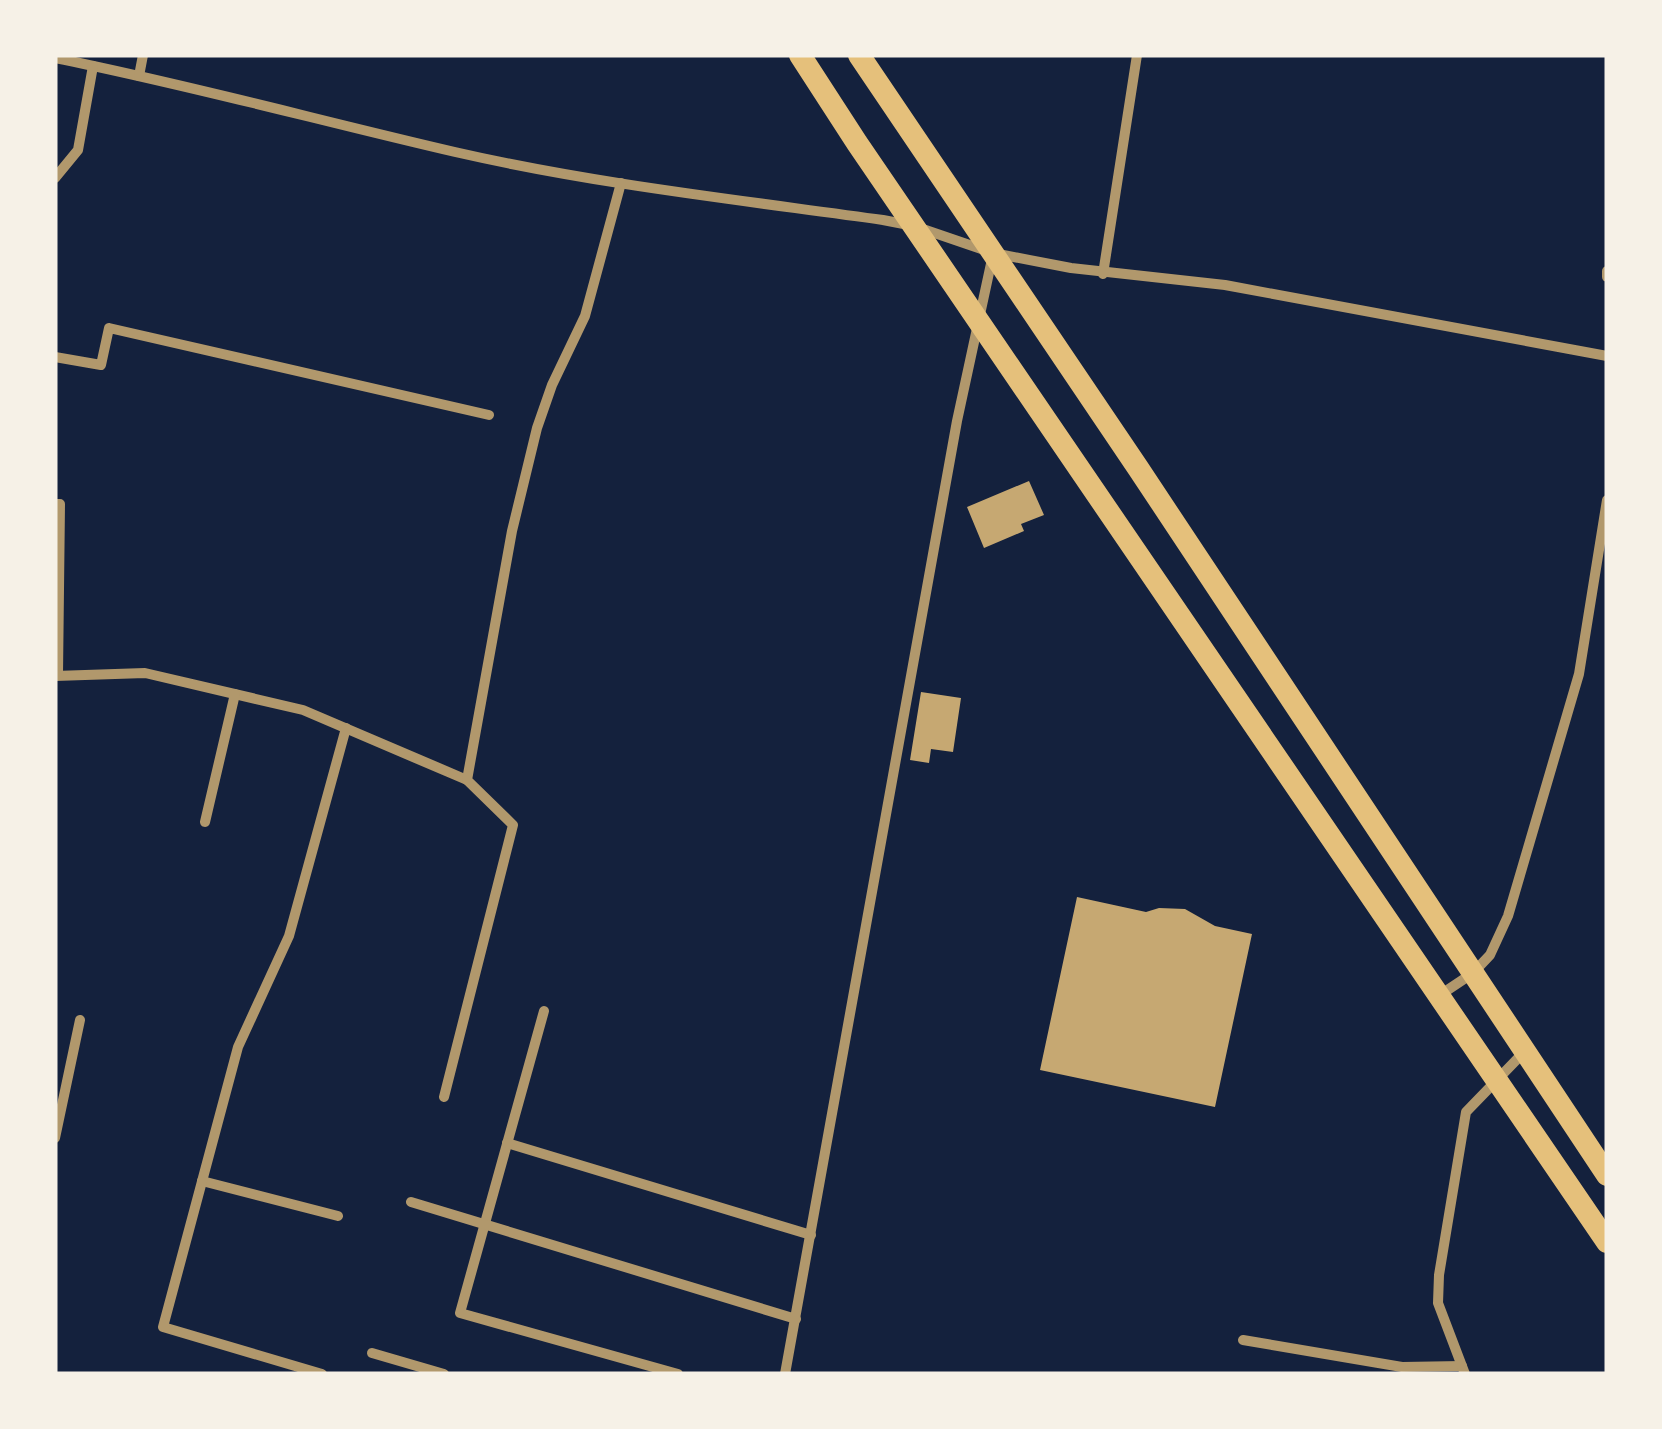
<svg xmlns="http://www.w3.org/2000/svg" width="1662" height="1429" font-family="'PT Sans',sans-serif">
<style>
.building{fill:#c6a872}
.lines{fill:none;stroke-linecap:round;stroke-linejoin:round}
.minor{stroke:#b1986c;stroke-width:10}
.primary{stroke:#e5c07b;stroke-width:22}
</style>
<rect width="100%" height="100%" fill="#14213d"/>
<!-- building -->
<g class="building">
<path d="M1029,481L1044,515L1021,524L1024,531L984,548L967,507Z"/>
<path d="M921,692L961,698L953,752L931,749L929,763L910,760Z"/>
<path d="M1077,897L1146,912L1159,908L1185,909L1215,926L1252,934L1215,1107L1040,1070Z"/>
</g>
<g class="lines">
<!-- minor -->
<g class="minor">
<path d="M55,58C190,85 321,121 455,152C595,184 740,200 883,220L914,226L993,253L1071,268L1225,285L1607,356"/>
<path d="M139,76L143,55"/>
<path d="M55,178L78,150L93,66"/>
<path d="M1607,271V277"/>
<path d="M1103,274L1137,55"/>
<path d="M55,357L101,365L109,328L489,415"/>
<path d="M55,504H60L58,675"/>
<path d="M55,676L145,673L303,710L467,780"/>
<path d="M205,822L235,694"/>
<path d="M1440,995L1473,973L1490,955L1508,916L1579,674L1607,500"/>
<path d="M544,1011L460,1313L678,1374"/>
<path d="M444,1097L513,825L467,780L512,531L537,428L552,385L585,316L621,183"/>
<path d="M55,1138L80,1020"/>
<path d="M507,1143L811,1235"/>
<path d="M202,1181L338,1216"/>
<path d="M411,1202L796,1319"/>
<path d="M1243,1340L1402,1367L1462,1366"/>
<path d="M372,1353L444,1374"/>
<path d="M322,1374L163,1327L238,1047L289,936L346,728"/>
<path d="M785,1374L957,421L992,259"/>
<path d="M1465,1374L1438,1303L1439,1275L1466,1112L1524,1052"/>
</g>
<!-- primary -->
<g class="primary">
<path d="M800,55L857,143L1607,1242"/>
<path d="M859,55L1138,468L1607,1175"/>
</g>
</g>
<!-- border -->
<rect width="1662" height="1429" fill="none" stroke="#f6f1e7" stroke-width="115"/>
</svg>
